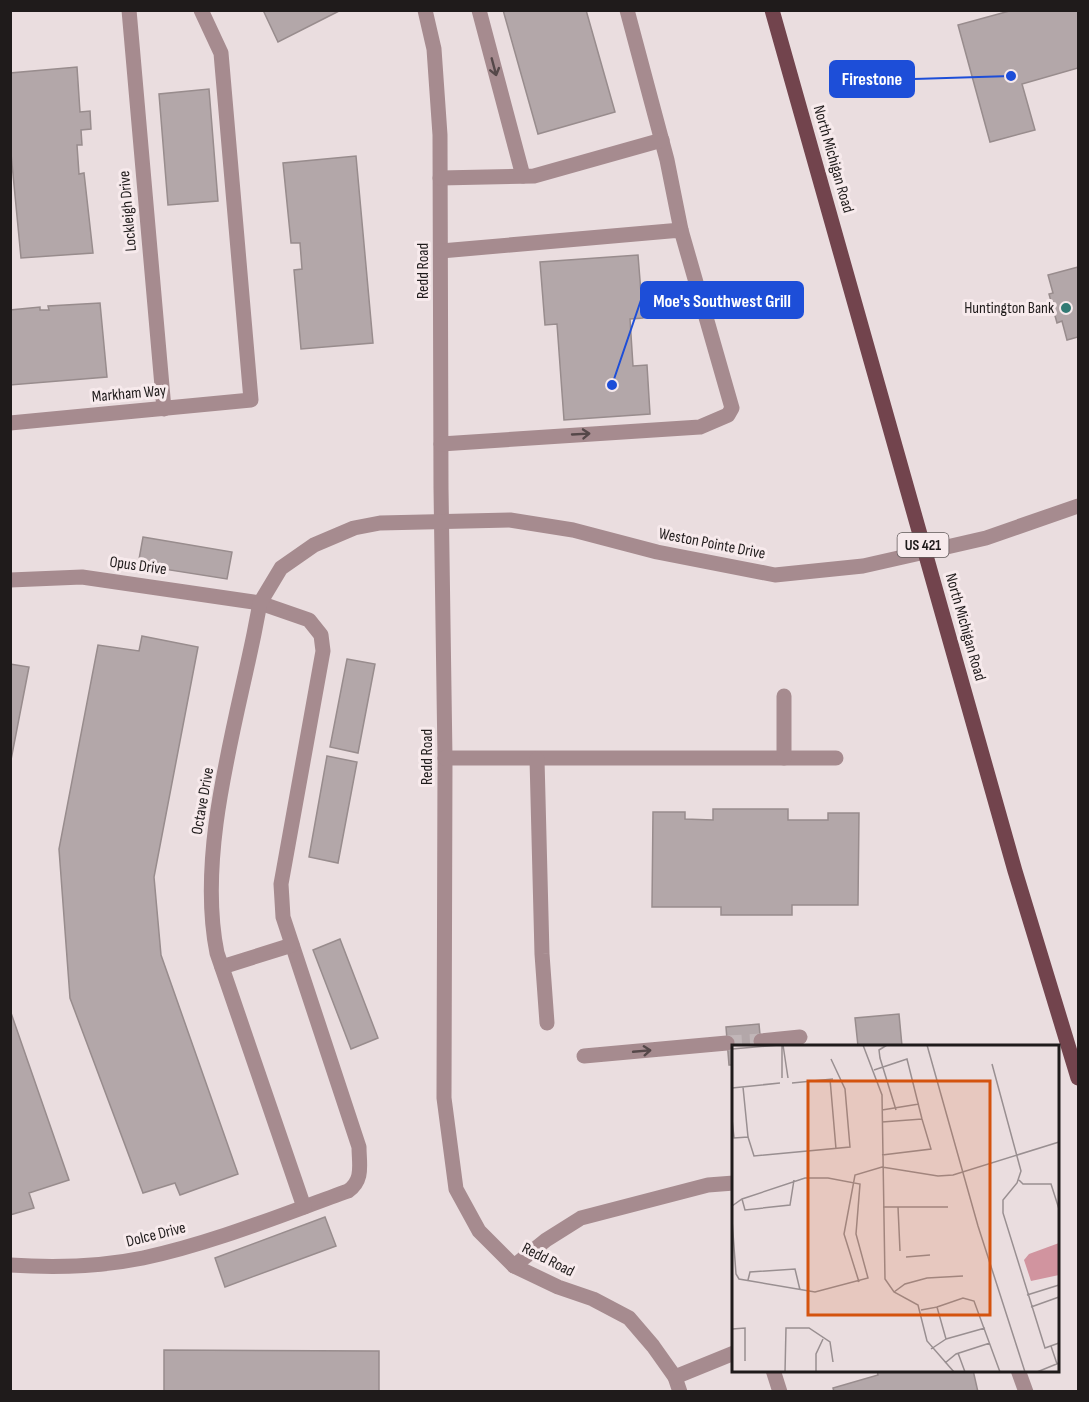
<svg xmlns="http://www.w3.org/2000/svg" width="1089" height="1402" font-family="'Sofia Sans Condensed',sans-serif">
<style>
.building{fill:#b3a7a9;stroke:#988c8d;stroke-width:1.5}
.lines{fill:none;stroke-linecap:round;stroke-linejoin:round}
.minor-tunnel{stroke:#c1b6b8;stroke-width:15;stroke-dasharray:15 8;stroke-linecap:butt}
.minor{stroke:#a68b8f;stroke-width:15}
.major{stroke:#72444d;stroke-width:15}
.oneway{stroke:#554849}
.poi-dot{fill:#327a74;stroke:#f7eaec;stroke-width:2}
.labels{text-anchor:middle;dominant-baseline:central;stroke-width:6;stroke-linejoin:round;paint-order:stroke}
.shield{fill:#f7eaec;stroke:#60595a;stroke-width:1.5}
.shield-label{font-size:15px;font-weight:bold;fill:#1f1b1b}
.street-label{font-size:16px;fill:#1f1b1b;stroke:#f7eaec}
.poi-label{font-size:16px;fill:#1f1b1b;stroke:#f7eaec;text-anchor:end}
.inset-road{fill:none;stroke:#998f91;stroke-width:1.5}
.view{fill:#d4530e;fill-opacity:0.15;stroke:#d4530e;stroke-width:3}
.inset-edge{fill:none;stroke:#1f1b1b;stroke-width:3}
.leader{fill:none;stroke:#1d4ed8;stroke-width:2}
.callout-dot{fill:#1d4ed8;stroke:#f7eaec;stroke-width:2}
.callout{fill:#1d4ed8;stroke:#1d4ed8;stroke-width:2}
.callout-label{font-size:18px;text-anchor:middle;font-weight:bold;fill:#fff}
</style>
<rect width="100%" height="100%" fill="#eadddf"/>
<!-- building -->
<g class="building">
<path d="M263,10H341L278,42Z"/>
<path d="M503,10H586L615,112L538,134Z"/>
<path d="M1013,10H1078V68L1022,84L1035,130L990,142L958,25Z"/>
<path d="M77,67L80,112L90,111L91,129L81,130L82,145H77L79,174L84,173L93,253L21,258L10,143V73Z"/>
<path d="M209,89L218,201L168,205L159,94Z"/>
<path d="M356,156L373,343L301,349L294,270L302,269L300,243H291L283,163Z"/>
<path d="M638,255L643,318L630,319L633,366L647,365L650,414L564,420L557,324L545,325L540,262Z"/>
<path d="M1078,267V337L1067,340L1062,321L1057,323L1049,294L1053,293L1048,275Z"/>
<path d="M100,303L107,377L10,385V310L40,307V310H49L48,306Z"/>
<path d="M143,537L232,552L227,579L138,565Z"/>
<path d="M142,636L198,647L154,877L161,955L238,1174L180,1195L175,1183L143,1193L70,998L59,849L98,645L139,651Z"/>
<path d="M347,659L375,664L358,753L330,747Z"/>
<path d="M10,664L29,667L10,765Z"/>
<path d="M327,756L357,762L338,863L309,857Z"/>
<path d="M713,809H788V820H828V813H859L858,905H792V915H721V907H652L653,812H685V819L713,820Z"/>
<path d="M340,939L378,1038L351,1049L313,950Z"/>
<path d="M10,1010L69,1180L29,1193L34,1208L10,1215Z"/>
<path d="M899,1014L902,1046H858L855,1018Z"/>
<path d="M759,1024L761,1046H734V1065H729L726,1027Z"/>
<path d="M325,1217L336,1246L225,1287L215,1258Z"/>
<path d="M164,1350L379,1351V1392H164Z"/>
<path d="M877,1370H973L978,1392H834L833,1388L878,1375Z"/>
</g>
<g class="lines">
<!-- minor-tunnel -->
<path class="minor-tunnel" d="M727,1043L761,1041"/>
<!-- minor -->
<g class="minor">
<path d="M129,10L164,409"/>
<path d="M425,10L434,49L440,135L441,488L445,758L444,1098L456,1189L479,1231L514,1266L558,1287L593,1299L629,1318L653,1346L675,1377L680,1392"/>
<path d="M479,10L523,176"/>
<path d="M627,10L667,160L681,230"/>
<path d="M440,178L534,176L662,140"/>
<path d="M441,251L681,230L732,408L728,415L700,427L441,444"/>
<path d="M10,423L251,400L221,53L201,10"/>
<path d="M10,580L82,577L260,603L309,620L321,635L323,651L281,884L283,917L359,1147C359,1164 364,1180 348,1191C281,1215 213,1243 143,1258C99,1267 55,1268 10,1265"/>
<path d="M445,758H836"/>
<path d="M784,758V696"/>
<path d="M537,759L542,954L547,1023"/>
<path d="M222,967L292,945"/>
<path d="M761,1041L800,1037"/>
<path d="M584,1056L727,1043"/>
<path d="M304,1207L217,953C197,855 234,732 254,634L260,603L281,568L314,545L354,528L380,523L510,520L573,530L657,552L775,575L863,566L925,552L986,538L1078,506"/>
<path d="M514,1266L546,1240L581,1218L708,1185L734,1183"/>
<path d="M773,1370L780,1392"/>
<path d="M1018,1370L1026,1392"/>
<path d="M675,1377L734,1353"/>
</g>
<!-- major -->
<path class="major" d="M772,10L1015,871L1078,1078"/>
</g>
<!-- one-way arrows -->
<defs><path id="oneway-shaft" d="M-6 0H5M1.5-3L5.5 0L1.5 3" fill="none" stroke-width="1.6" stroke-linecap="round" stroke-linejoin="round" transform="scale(1.5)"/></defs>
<g class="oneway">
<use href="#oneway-shaft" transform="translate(494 67) rotate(75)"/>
<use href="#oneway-shaft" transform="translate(581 434) rotate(-3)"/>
<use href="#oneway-shaft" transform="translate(642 1051) rotate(-5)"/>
</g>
<!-- markers -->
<circle class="poi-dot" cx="1066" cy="308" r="6"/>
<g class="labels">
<!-- shield labels -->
<rect class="shield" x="897.5" y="533" width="51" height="24" rx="4.5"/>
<g class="shield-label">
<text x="923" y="545">US 421</text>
</g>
<!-- street labels -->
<g class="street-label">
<text transform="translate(833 159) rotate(74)">North Michigan Road</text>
<text transform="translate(128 211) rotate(-95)">Lockleigh Drive</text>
<text transform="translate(423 271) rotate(-90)">Redd Road</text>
<text transform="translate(129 394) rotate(-5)">Markham Way</text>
<text transform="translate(712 544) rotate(11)">Weston Pointe Drive</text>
<text transform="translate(138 566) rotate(8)">Opus Drive</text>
<text transform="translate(965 627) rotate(74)">North Michigan Road</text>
<text transform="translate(427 757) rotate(-90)">Redd Road</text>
<text transform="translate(203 801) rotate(-80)">Octave Drive</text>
<text transform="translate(156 1235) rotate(-14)">Dolce Drive</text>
<text transform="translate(548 1260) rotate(27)">Redd Road</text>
</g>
<!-- poi labels -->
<g class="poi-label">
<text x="1054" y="308">Huntington Bank</text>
</g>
</g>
<!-- overview -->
<g transform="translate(732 1045)">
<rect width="327" height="327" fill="#eadddf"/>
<path d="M327,198V230L299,236L292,215L297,209Z" fill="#d1949f"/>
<path class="inset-road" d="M51,0L56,33M131,0L150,50L153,234L162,247L186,260L195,296L222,327M155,0L147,5L148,13L164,65M195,0L246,181L293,327M0,4L47,0M260,19L289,126L285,138L271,155V168L313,303L327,298M142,25L175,14L190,74M50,33V0M98,34L104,104M60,38L101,34M0,43L48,38M150,65L187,59M0,74L2,93L16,92L11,42M150,77L190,74L199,104L150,110M16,92L22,111L118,102L113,44L99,14M287,135L291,139H319L327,164M10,154L13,165L58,160L62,135M0,161L10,154L73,133H96L128,139L124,189L136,233L83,247L7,234L4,229L0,175M151,162H216M166,162L168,206M174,212L198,210M16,235L18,227L63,224L68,245M127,237L112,189L123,130L150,122L206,131L221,130L327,97M162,247L173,239L195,233L231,231M295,250L327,240M205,262L231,253L242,256L268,327M299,262L327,252M189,265L205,262L214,294L199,304M0,284L13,283V316M214,294L253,283M319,301L325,319M226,308L233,327M213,318L224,309L258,298M53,327L54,283H77L98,297L101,317M84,327V309L91,294M305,327L327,318"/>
<path class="view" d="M76,36H258V270H76Z"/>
<rect width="327" height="327" class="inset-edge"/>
</g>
<!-- callouts -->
<path class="leader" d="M1011 76L914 79M612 385L641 300"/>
<g class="callout-dot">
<circle cx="1011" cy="76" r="6"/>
<circle cx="612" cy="385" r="6"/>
</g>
<g class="callout">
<rect x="830" y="61" width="84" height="36" rx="6"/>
<rect x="641" y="282" width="162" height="36" rx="6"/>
</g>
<g class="callout-label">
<text x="872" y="85">Firestone</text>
<text x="722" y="307">Moe's Southwest Grill</text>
</g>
<!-- border -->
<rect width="1089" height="1402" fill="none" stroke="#1f1b1b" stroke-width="24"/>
</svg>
